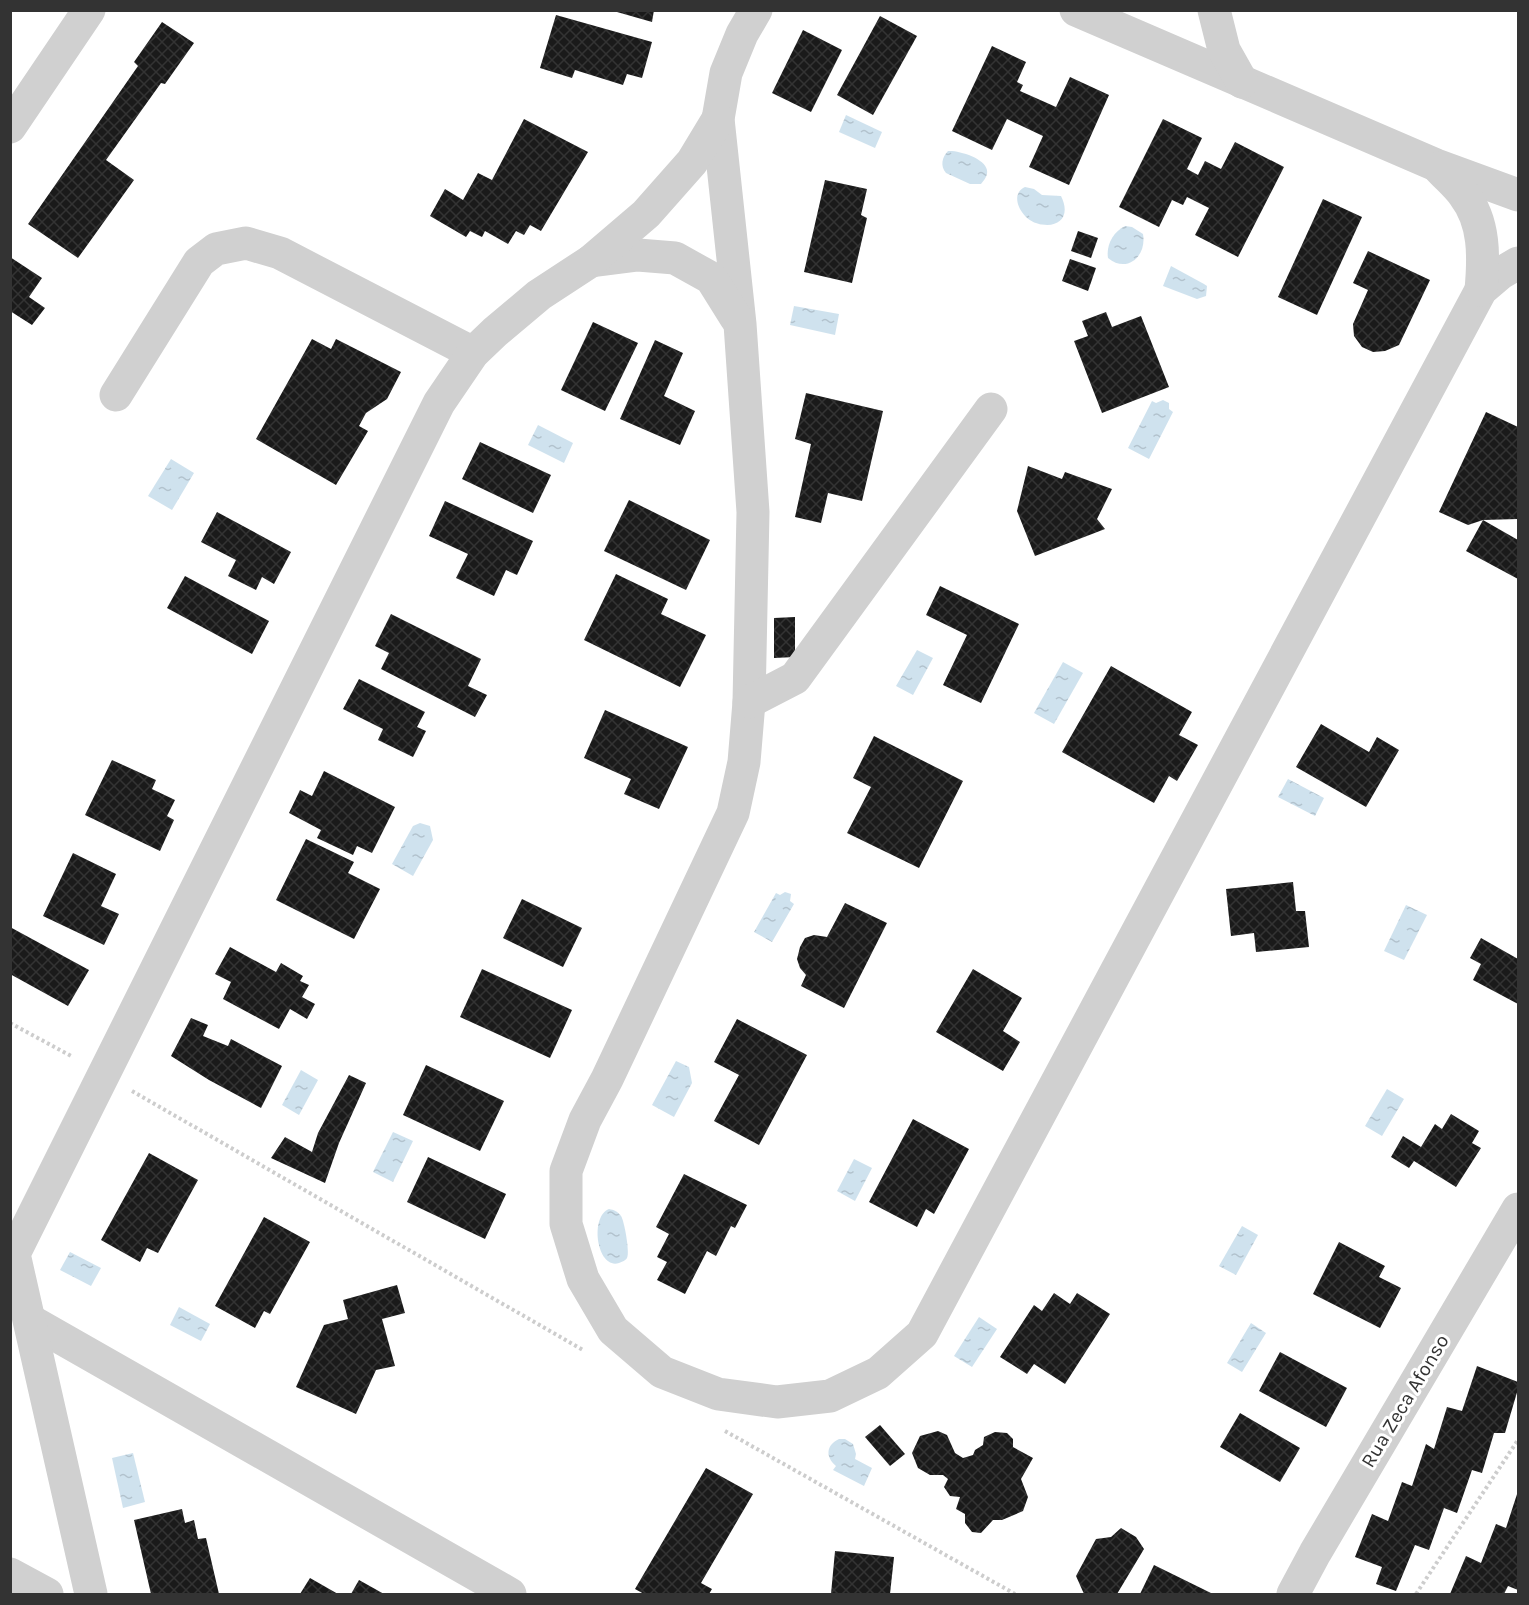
<svg xmlns="http://www.w3.org/2000/svg" width="1529" height="1605" font-family="Karla,sans-serif">
<style>
.water{fill:url(#water-ripples)}
.building{fill:url(#building-cross-hatch)}
.lines{fill:none;stroke-linecap:round;stroke-linejoin:round}
.path{stroke:#cdcdcd;stroke-width:4;stroke-dasharray:3 3;stroke-linecap:butt}
.minor{stroke:#d0d0d0;stroke-width:33}
.labels{text-anchor:middle;dominant-baseline:central;stroke-width:6;stroke-linejoin:round;paint-order:stroke}
.street-label{font-size:20px;fill:#333;stroke:#fff}
</style>
<defs>
<pattern id="water-ripples" width="26" height="14" patternUnits="userSpaceOnUse" patternTransform="scale(1.5)"><rect width="26" height="14" fill="#cfe2ee"/><path d="M2 4q2-2 4 0t4 0M15 11q2-2 4 0t4 0" fill="none" stroke="#b2c2cd"/></pattern>
<pattern id="building-cross-hatch" width="8" height="8" patternUnits="userSpaceOnUse" patternTransform="scale(1.5)"><rect width="8" height="8" fill="#1a1a1a"/><path d="M0 0l8 8M0 8l8-8" fill="none" stroke="#333"/></pattern>
</defs>
<rect width="100%" height="100%" fill="#fff"/>
<!-- water -->
<g class="water">
<path d="M846,115L882,132L875,148L839,132Z"/>
<path d="M948,151C958,150 985,158 987,170C988,176 984,180 981,184H970L946,173C940,166 942,157 948,151Z"/>
<path d="M1025,187L1034,189L1042,195L1061,196C1072,218 1057,230 1036,223C1022,219 1008,195 1025,187Z"/>
<path d="M1125,226L1132,227L1143,234C1147,256 1127,274 1108,258C1106,245 1113,232 1125,226Z"/>
<path d="M1171,266L1204,284L1207,286L1206,296L1197,299L1163,286Z"/>
<path d="M794,306L839,314L835,335L790,325Z"/>
<path d="M1163,400L1169,403V409L1173,412L1149,459L1128,448L1152,401L1156,403Z"/>
<path d="M538,425L573,443L564,463L528,445Z"/>
<path d="M171,459L194,473L172,510L148,496Z"/>
<path d="M917,650L933,658L913,695L896,686Z"/>
<path d="M1063,662L1083,673L1054,724L1034,713Z"/>
<path d="M1288,779L1324,798L1315,816L1278,797Z"/>
<path d="M420,823L430,826L433,840L413,876L392,864L413,826Z"/>
<path d="M785,892L791,894L790,901L794,904L772,942L754,932L776,893L780,895Z"/>
<path d="M1406,905L1427,915L1404,960L1384,951Z"/>
<path d="M676,1061L689,1067L692,1083L674,1117L652,1105Z"/>
<path d="M301,1070L318,1080L299,1115L282,1105Z"/>
<path d="M1387,1089L1404,1099L1382,1136L1365,1126Z"/>
<path d="M393,1132L413,1141L393,1182L373,1172Z"/>
<path d="M854,1159L872,1168L855,1201L837,1191Z"/>
<path d="M609,1209C614,1210 617,1211 621,1216C624,1220 630,1252 627,1258C626,1260 622,1262 619,1263C597,1270 589,1217 609,1209Z"/>
<path d="M1242,1226L1258,1235L1236,1275L1219,1266Z"/>
<path d="M70,1252L101,1268L91,1286L60,1270Z"/>
<path d="M179,1307L210,1324L201,1341L170,1325Z"/>
<path d="M979,1317L997,1329L972,1367L954,1356Z"/>
<path d="M1251,1323L1266,1333L1242,1372L1227,1363Z"/>
<path d="M839,1439H845L853,1444L856,1454L855,1459L872,1468L864,1486L833,1470L836,1466C825,1457 826,1445 839,1439Z"/>
<path d="M133,1453L145,1502L123,1508L112,1458Z"/>
</g>
<!-- building -->
<g class="building">
<path d="M610,10H654L652,22Z"/>
<path d="M556,15L652,42L642,78L627,74L623,85L575,70L572,78L540,68Z"/>
<path d="M880,16L917,36L873,115L837,95Z"/>
<path d="M162,22L194,43L165,84L161,83L106,160L134,180L78,258L28,224L138,66L134,62Z"/>
<path d="M803,30L842,50L811,112L772,93Z"/>
<path d="M992,46L1026,62L1017,82L1023,85L1020,91L1056,107L1070,77L1109,95L1069,185L1029,167L1043,136L1007,119L992,150L952,131Z"/>
<path d="M524,119L588,152L541,231L530,225L524,235L516,231L508,244L485,231L482,237L470,231L466,237L430,216L445,189L463,200L478,173L492,180Z"/>
<path d="M1163,119L1202,138L1187,169L1198,175L1205,161L1221,169L1235,142L1284,167L1238,257L1195,235L1209,208L1187,197L1183,205L1172,200L1159,227L1119,207Z"/>
<path d="M825,180L867,189L861,215L867,218L852,283L804,272Z"/>
<path d="M1323,199L1362,217L1317,315L1278,297Z"/>
<path d="M1078,231L1098,238L1091,258L1071,251Z"/>
<path d="M1368,251L1430,280L1399,345L1385,351L1373,352L1362,347L1354,336L1353,324L1368,290L1353,283Z"/>
<path d="M10,257L42,278L29,297L45,308L32,325L10,311Z"/>
<path d="M1070,259L1096,268L1088,291L1062,281Z"/>
<path d="M1106,312L1112,327L1141,316L1169,387L1102,413L1074,341L1088,336L1082,321Z"/>
<path d="M593,322L638,343L605,411L561,390Z"/>
<path d="M312,339L331,349L336,339L401,372L387,399L366,413L359,426L368,431L336,485L256,439Z"/>
<path d="M655,340L683,353L664,396L695,411L680,445L620,419Z"/>
<path d="M806,393L883,411L862,501L828,493L821,523L795,517L811,444L795,439Z"/>
<path d="M1486,412L1518,427V519L1483,520L1518,540V579L1466,551L1483,520L1468,525L1439,512Z"/>
<path d="M480,442L551,475L533,513L462,479Z"/>
<path d="M1028,466L1062,479L1065,472L1112,489L1097,519L1105,529L1035,556L1017,511Z"/>
<path d="M629,500L710,540L686,590L604,551Z"/>
<path d="M445,501L533,541L517,575L506,570L494,596L456,578L468,554L429,536Z"/>
<path d="M217,512L291,552L274,584L262,577L256,590L228,576L236,560L201,542Z"/>
<path d="M616,574L668,599L661,614L706,635L680,687L584,640Z"/>
<path d="M185,576L269,621L252,654L167,608Z"/>
<path d="M940,586L1019,624L981,703L943,685L967,635L926,615Z"/>
<path d="M391,614L481,659L468,686L487,695L475,717L381,669L389,653L375,646Z"/>
<path d="M795,617V657L774,658V618Z"/>
<path d="M1111,666L1192,712L1179,735L1198,745L1177,781L1169,776L1154,803L1062,752Z"/>
<path d="M359,679L425,712L417,727L426,731L413,757L378,740L383,729L343,709Z"/>
<path d="M605,710L688,747L659,809L624,794L631,779L584,758Z"/>
<path d="M1321,724L1369,752L1377,737L1399,750L1366,807L1296,767Z"/>
<path d="M874,736L963,781L919,868L847,833L871,787L853,778Z"/>
<path d="M112,760L156,780L152,789L175,800L167,816L174,820L160,851L85,815Z"/>
<path d="M324,771L395,807L372,853L357,846L353,855L317,838L321,830L289,813L300,790L312,796Z"/>
<path d="M306,839L354,862L348,873L380,889L354,939L276,900Z"/>
<path d="M73,853L116,874L101,906L119,914L104,945L43,916Z"/>
<path d="M1293,882L1296,911H1305L1309,947L1256,952L1254,933L1231,936L1226,889Z"/>
<path d="M522,899L582,928L563,967L503,938Z"/>
<path d="M845,903L887,923L844,1008L801,986L806,975L800,968L797,959L800,947L805,938L814,935L827,937Z"/>
<path d="M10,927L89,970L68,1006L10,974Z"/>
<path d="M1481,938L1518,959V1004L1473,980L1481,964L1470,958Z"/>
<path d="M230,947L276,972L281,963L303,976L300,981L309,985L302,997L315,1004L307,1019L290,1009L279,1029L223,999L231,982L215,974Z"/>
<path d="M482,969L572,1010L550,1058L460,1017Z"/>
<path d="M973,969L1022,998L1003,1031L1020,1042L1003,1071L936,1032Z"/>
<path d="M191,1018L208,1025L203,1036L228,1046L231,1039L282,1066L261,1108L209,1080L171,1056Z"/>
<path d="M737,1019L807,1055L759,1145L714,1121L739,1075L714,1062Z"/>
<path d="M426,1065L504,1101L480,1151L403,1115Z"/>
<path d="M349,1075L366,1083L339,1143L325,1183L271,1158L285,1137L312,1152L318,1133Z"/>
<path d="M1451,1114L1479,1131L1472,1143L1481,1148L1456,1187L1414,1161L1409,1168L1391,1157L1403,1136L1421,1147L1435,1124L1442,1129Z"/>
<path d="M913,1119L969,1149L934,1214L926,1209L917,1227L869,1202Z"/>
<path d="M149,1153L198,1180L158,1253L147,1248L140,1262L101,1240Z"/>
<path d="M428,1157L506,1194L485,1239L407,1202Z"/>
<path d="M684,1174L747,1205L735,1228L731,1226L716,1256L707,1251L685,1294L657,1280L667,1262L657,1257L669,1234L656,1227Z"/>
<path d="M264,1217L310,1242L270,1314L264,1311L255,1328L215,1306Z"/>
<path d="M1339,1242L1385,1266L1379,1277L1401,1288L1380,1328L1313,1294Z"/>
<path d="M397,1285L405,1313L382,1319L395,1366L376,1370L356,1414L296,1387L324,1325L348,1319L343,1300Z"/>
<path d="M1054,1293L1070,1304L1077,1293L1110,1314L1065,1384L1034,1364L1027,1374L1000,1357L1034,1305L1042,1311Z"/>
<path d="M1280,1352L1347,1388L1326,1427L1259,1391Z"/>
<path d="M1477,1366L1518,1382V1389L1505,1433H1494L1482,1473L1472,1470L1457,1513L1444,1508L1429,1550L1415,1545L1396,1591L1376,1584L1382,1567L1355,1557L1372,1514L1388,1521L1402,1482L1412,1486L1426,1444L1434,1449L1447,1407L1462,1411Z"/>
<path d="M1240,1413L1300,1448L1280,1482L1220,1447Z"/>
<path d="M880,1425L905,1454L890,1466L865,1437Z"/>
<path d="M938,1431L947,1435L955,1453L963,1458L973,1455L975,1450L983,1445L984,1437L995,1432L1007,1433L1013,1439V1447L1033,1458L1021,1479L1028,1497L1023,1511L1002,1520H993L981,1533L972,1532L965,1523V1514L956,1509L960,1497L950,1496L944,1487L948,1479L943,1475H930L918,1468L912,1453L920,1436Z"/>
<path d="M706,1468L753,1494L701,1583L712,1589L709,1594H644L635,1589Z"/>
<path d="M1518,1491V1590L1508,1586L1504,1594H1450L1466,1556L1481,1563L1496,1524L1506,1528Z"/>
<path d="M182,1509L185,1523L194,1520L198,1539L206,1538L219,1594H151L134,1520Z"/>
<path d="M1121,1528L1136,1537L1144,1549L1117,1594H1084L1076,1576L1096,1539L1111,1537Z"/>
<path d="M835,1551L894,1557L890,1594H831Z"/>
<path d="M1154,1565L1213,1594H1140Z"/>
<path d="M310,1578L338,1594H300Z"/>
<path d="M359,1580L384,1594H351Z"/>
</g>
<g class="lines">
<!-- path -->
<g class="path">
<path d="M10,1023L73,1057"/>
<path d="M132,1091L583,1350"/>
<path d="M725,1431L1015,1594"/>
<path d="M1416,1594L1518,1440"/>
</g>
<!-- minor -->
<g class="minor">
<path d="M756,10L742,34L726,73L718,119L740,324L753,512L749,702L744,762L733,813L607,1079L585,1120L566,1171V1224L583,1279L613,1330L662,1372L718,1394L777,1402L830,1396L878,1373L922,1334L1481,290L1501,273L1518,263"/>
<path d="M1076,10L1436,165L1518,195"/>
<path d="M1214,10L1224,50L1242,82"/>
<path d="M10,127L89,10"/>
<path d="M1439,168C1447,177 1457,185 1464,195C1485,222 1484,257 1481,290"/>
<path d="M591,261L638,255L675,258L711,278L736,318"/>
<path d="M116,395L199,262L216,249L246,243L280,253L473,353"/>
<path d="M749,702L795,678L991,409"/>
<path d="M31,1321L510,1594"/>
<path d="M10,1574L47,1594"/>
<path d="M91,1594L14,1254L439,403L473,353L495,332L539,295L591,261L646,214L692,162L718,119"/>
<path d="M1293,1594L1315,1553L1518,1209"/>
</g>
</g>
<g class="labels">
<!-- street labels -->
<g class="street-label">
<text transform="translate(1405 1401) rotate(-59)">Rua Zeca Afonso</text>
</g>
</g>
<!-- border -->
<rect width="1529" height="1605" fill="none" stroke="#333333" stroke-width="24"/>
</svg>
